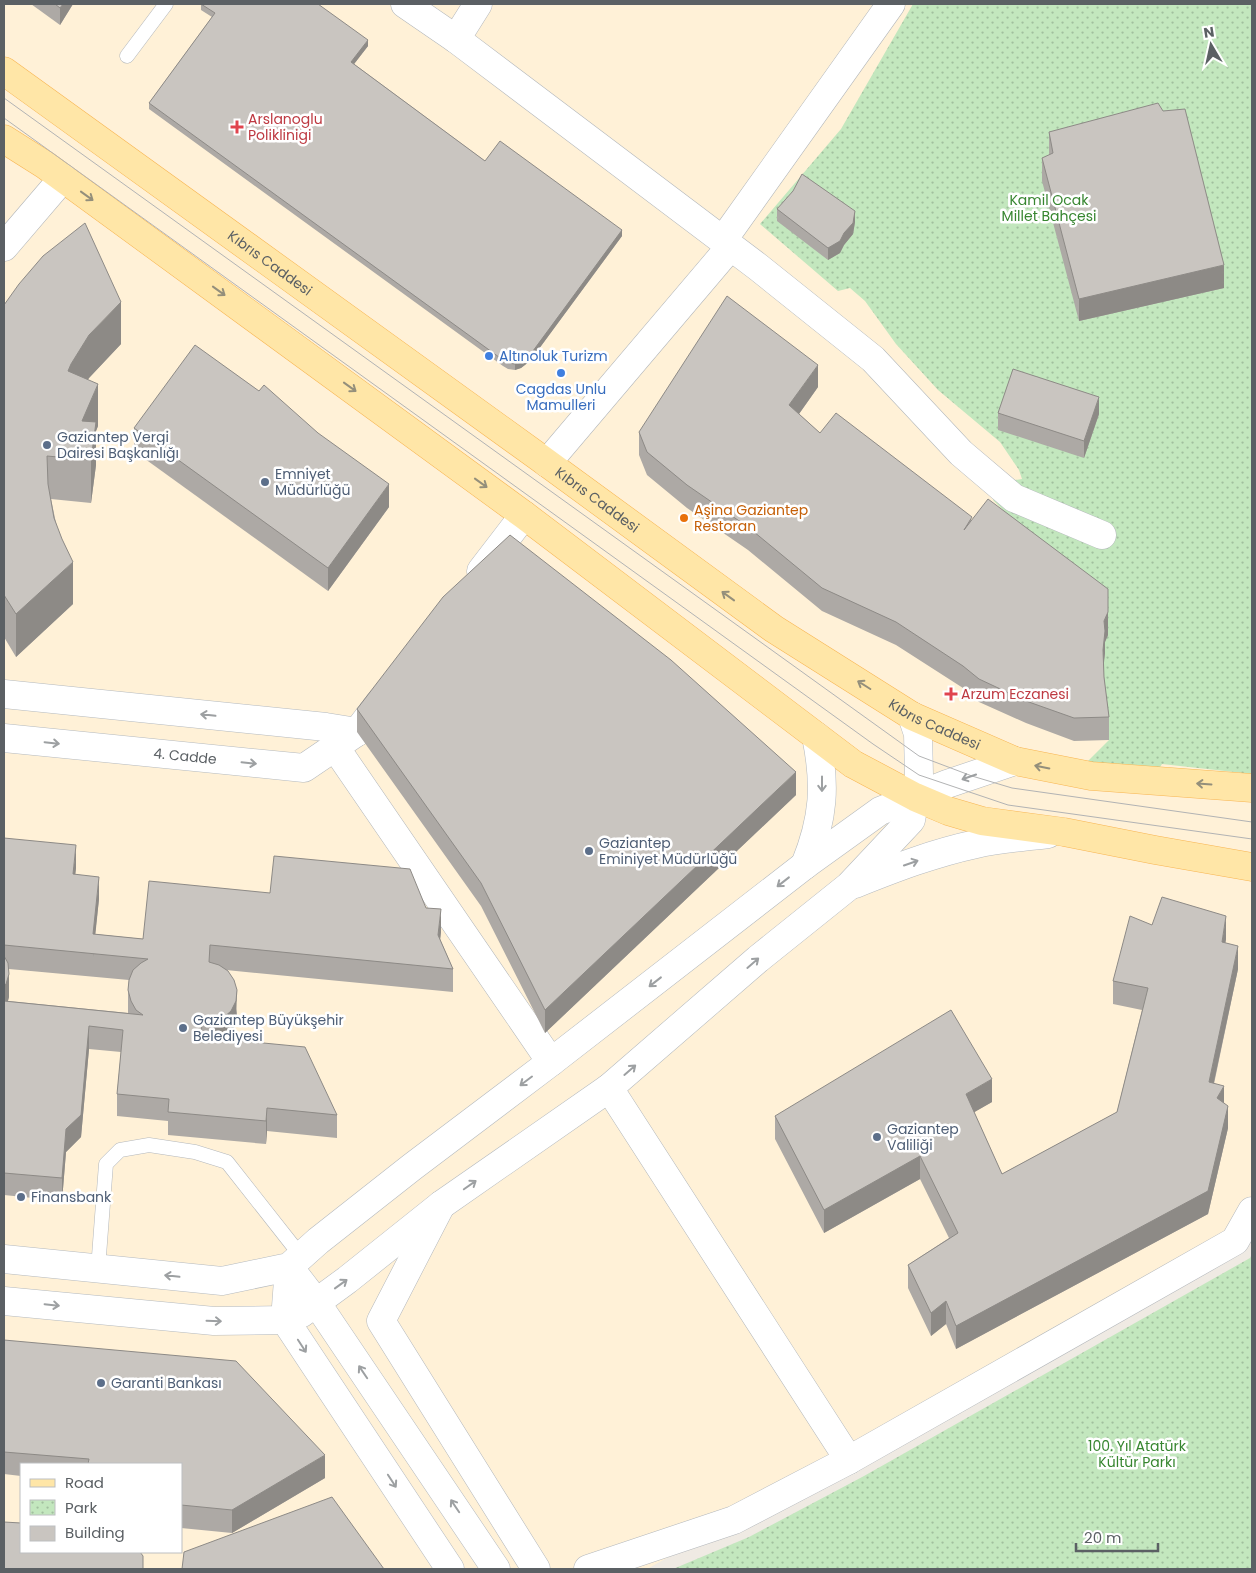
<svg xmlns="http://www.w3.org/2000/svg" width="1256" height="1573" font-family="Poppins,sans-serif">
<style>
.commercial{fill:#fff1d7;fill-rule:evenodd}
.park{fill:url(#park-dots)}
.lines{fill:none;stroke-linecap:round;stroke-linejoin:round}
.lane-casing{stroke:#b3b7bb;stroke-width:15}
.street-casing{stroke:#b3b7bb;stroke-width:29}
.secondary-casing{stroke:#b4b9be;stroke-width:29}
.primary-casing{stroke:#f8b552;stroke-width:29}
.lane{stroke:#fff;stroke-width:14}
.street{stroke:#fff;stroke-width:28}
.secondary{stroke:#fff;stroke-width:28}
.primary{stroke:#ffe6a7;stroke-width:28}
.tram{stroke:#b2b3b4;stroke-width:1}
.wall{fill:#ada9a5;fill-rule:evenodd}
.shaded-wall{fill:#8d8a86}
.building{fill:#c9c5c0;stroke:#8d8a86}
.oneway{stroke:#948f7b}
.oneway2{stroke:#9da0a2}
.health-dot{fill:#e0444e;stroke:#fff;stroke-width:2}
.shop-dot{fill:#3f7fe0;stroke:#fff;stroke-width:2}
.service-dot{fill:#5c6f8a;stroke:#fff;stroke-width:2}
.food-dot{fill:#e8710a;stroke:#fff;stroke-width:2}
.labels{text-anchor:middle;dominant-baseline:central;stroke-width:5;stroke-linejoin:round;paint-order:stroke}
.health-label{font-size:14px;fill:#be3a42;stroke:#fff;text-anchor:start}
.park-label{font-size:14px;fill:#378630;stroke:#fff}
.street-label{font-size:14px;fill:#5b6064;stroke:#fff}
.shop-label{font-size:14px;fill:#366cbe;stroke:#fff;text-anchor:start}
.service-label{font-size:14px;fill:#4e5e75;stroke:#fff;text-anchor:start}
.food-label{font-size:14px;fill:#c56008;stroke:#fff;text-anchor:start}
</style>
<defs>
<pattern id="park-dots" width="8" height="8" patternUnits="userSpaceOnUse" patternTransform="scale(1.25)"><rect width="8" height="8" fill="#c3e7be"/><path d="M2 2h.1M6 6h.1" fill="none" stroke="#a1bf9e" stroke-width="1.8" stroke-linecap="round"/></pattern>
</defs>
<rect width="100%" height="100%" fill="#efeae3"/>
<!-- commercial -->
<path class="commercial" d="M4,4H1252V1234L647,1569H4ZM21,1464H181V1552H21Z"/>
<!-- park -->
<g class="park">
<path d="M913,4H1252V774L1162,764L1157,772H1083L1088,761L1109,740L1002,509L993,500L1002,482L1022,479L1019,470L1000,442L938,390L896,344L865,301L850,288L838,291L760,224L841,129Z"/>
<path d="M1252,1254V1569H673L749,1537L864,1476L1250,1258Z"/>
</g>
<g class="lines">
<defs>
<g id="lane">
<path d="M127,56L166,4"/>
<path d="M98,1269L106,1164L120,1150L149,1145L195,1152L227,1162L301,1256"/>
</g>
<g id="street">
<path d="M405,4L456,39L758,267L873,359L961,453L1014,498L1102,535"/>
<path d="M456,39L478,4"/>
<path d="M723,240L891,4"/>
<path d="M4,247L63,178"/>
<path d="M547,463L731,246"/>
<path d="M335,747L551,1062"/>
<path d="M609,1088L849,1460"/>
<path d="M441,1205L381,1321L536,1569"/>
<path d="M588,1569L734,1520L849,1460L1235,1241L1252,1211"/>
</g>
<g id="secondary">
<path d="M481,571L524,515"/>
<path d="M4,694L326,727L357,732L380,702"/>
<path id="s1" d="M4,738L304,768L357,732"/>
<path d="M805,865C824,818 826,785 816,736"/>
<path d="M855,884C895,868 934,853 976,844C999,839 1024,837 1048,834"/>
<path d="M4,1259L222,1281L289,1267L318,1241L412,1167L551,1062L805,865L880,811L947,784L1015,761"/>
<path d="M289,1267L316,1302L496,1569"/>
<path d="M289,1267L285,1320L450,1569"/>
<path d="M4,1301L214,1321L285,1320L302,1313L347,1280L441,1205L609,1088L758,959L849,886L911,820L919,775L918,734L912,716"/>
</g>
<g id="primary">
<path id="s2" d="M4,71L547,463L774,629L912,716L1015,761L1091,776L1252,788"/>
<path d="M4,139L45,165L524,515L853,764L915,797L948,811L982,821L1064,832L1155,850L1252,867"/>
</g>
</defs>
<!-- lane casing -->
<use href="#lane" class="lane-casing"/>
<!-- street casing -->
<use href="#street" class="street-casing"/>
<!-- secondary casing -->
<use href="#secondary" class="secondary-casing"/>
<!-- primary casing -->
<use href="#primary" class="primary-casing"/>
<!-- lane -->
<use href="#lane" class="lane"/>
<!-- street -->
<use href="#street" class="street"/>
<!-- secondary -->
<use href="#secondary" class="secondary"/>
<!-- primary -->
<use href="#primary" class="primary"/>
<!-- tram -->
<g class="tram">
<path d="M4,98L919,756L972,776L1012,788L1252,822"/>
<path d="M4,118L873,744L919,775L1008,805L1252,839"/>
</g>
</g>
<!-- wall -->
<g class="wall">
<path d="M31,4H73L60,25Z"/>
<path d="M201,4L368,46L354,64L485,161L622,236L530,361L521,368L515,370L508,369L503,366L149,109V103L212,17L201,10Z"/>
<path d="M1049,132L1224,288L1079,321L1042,181V158L1049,155Z"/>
<path d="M777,209L855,222L853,234L844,245L840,253L828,260L777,221Z"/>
<path d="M4,305L121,344L88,379L98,426L96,431V465L91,503L51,499L73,604L16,657L4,637Z"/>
<path d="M818,387L799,414L820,433L972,520L1108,589V635L1105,642V653L1103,666L1104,677L1109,717V740L1074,741L1026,723L979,702L963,688L896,645L822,611L748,550L687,508L647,475L639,455V432Z"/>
<path d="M998,413L1099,414L1084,458L998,430Z"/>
<path d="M134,428L389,507L328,591L134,451Z"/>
<path d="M357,709L796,795L545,1033L481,906L357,732Z"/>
<path d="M4,845L76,868L75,874L99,899L95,934L143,939L426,908L441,932L440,939L453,969V992L226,970L237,1013L236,1024L231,1033L224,1039L337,1115V1138L267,1131L266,1144L168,1135V1121L117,1116V1094L121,1052L89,1049L81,1137L66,1152L62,1201L4,1195ZM9,969L129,980L128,990V1013L8,1001L9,997Z"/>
<path d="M1152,925L1226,939L1225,943L1238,969L1214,1084L1224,1102L1228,1128L1208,1214L956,1349L946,1324L931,1336L908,1288V1265L949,1238L920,1179L824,1233L775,1139V1116L992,1102L974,1112L1002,1174L1117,1112L1142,1010L1113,1004V981Z"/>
<path d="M4,1340L325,1478L232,1533L181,1528V1464H21V1476L4,1474Z"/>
</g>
<!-- shaded-wall -->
<g class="shaded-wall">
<path d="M63,4H73L60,25V8Z"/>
<path d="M368,40V46L351,68V62Z"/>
<path d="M855,211V222L853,234L844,245L840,253L828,260V248Z"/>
<path d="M622,230V236L530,361L521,368L515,370V364Z"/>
<path d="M1224,265V288L1079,321V299Z"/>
<path d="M121,302V344L89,378L71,407L68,371L71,364L89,335Z"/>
<path d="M818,365V387L789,428V405Z"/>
<path d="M98,384V426L96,431V465L91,503V460L82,421Z"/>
<path d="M1099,397V414L1084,458V441Z"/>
<path d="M389,484V507L328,591V568Z"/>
<path d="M73,562V604L16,657V614Z"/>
<path d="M1108,612V635L1105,642V653L1103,672V650L1104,621Z"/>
<path d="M796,772V795L545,1033V1010Z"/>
<path d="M76,845V868L73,897V874Z"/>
<path d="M99,877V899L93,957V934Z"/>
<path d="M441,909V932L438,958V935Z"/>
<path d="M1226,916V939L1222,965V942Z"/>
<path d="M1238,946V969L1209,1105V1082Z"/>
<path d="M9,974V997L6,1007L4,1009V986Z"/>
<path d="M237,990L236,1024L231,1033L223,1041L213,1045V1023Z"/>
<path d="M89,1026V1049L81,1137L66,1152L62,1201V1178L66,1129Z"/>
<path d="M992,1079V1102L966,1117V1094Z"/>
<path d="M1224,1086V1109L1217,1098Z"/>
<path d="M1228,1106V1128L1208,1214L956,1349V1326Z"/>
<path d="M267,1108V1131L266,1144V1121Z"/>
<path d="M920,1156V1179L824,1233V1210Z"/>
<path d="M946,1301V1324L931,1336V1313Z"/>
<path d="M325,1455V1478L232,1533V1510Z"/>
</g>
<!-- building -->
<g class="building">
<path d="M55,4H63L60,8Z"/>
<path d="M201,4H318L368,40L351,62L485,161L500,141L622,230L530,355L521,362L515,364L508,363L503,360L149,103L215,13Z"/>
<path d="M1158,103L1163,111L1185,109L1224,265L1079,299L1042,158L1053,153L1049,132Z"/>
<path d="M802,174L855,211L853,223L844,233L840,241L828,248L777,209L793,191Z"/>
<path d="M85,223L121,302L89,335L71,364L68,371L98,384L82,421L96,422L91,460L47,456L48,484L54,518L62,539L73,562L16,614L4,595V305L19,284L43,256Z"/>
<path d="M727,296L818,365L789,405L820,433L836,413L972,517L964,530L988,499L1108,589V612L1104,621L1105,631L1103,650L1104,677L1109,717L1074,718L1026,701L979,679L963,666L896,622L822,588L748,527L687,485L647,452L639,432Z"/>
<path d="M195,345L259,391L264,385L318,433L389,484L328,568L134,428Z"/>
<path d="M1013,369L1099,397L1084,441L998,413Z"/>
<path d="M510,535L671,660L796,772L545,1010L481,883L357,709L443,597Z"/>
<path d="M4,838L76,845L73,874L99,877L93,934L143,939L149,881L270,893L274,856L410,869L426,908L441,909L438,935L453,969L210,945L209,962L219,965L228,971L234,980L237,990L236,1001L231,1011L223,1018L213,1023H202L201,1037L305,1047L337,1115L267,1108L266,1121L168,1112L169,1099L117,1094L123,1030L89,1026L81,1115L66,1129L62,1178L4,1173V1001L143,1015L136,1010L131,1001L128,990L129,980L133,970L141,963L148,959L4,945Z"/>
<path d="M1162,897L1226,916L1222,942L1238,946L1209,1082L1224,1086L1217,1098L1228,1106L1208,1191L956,1326L946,1301L931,1313L908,1265L958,1233L920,1156L824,1210L775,1116L951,1010L992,1079L966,1094L1002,1174L1117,1112L1148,988L1113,981L1130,916L1152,925Z"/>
<path d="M4,956L8,963L9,974L6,984L4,986Z"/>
<path d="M4,1340L236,1361L325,1455L232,1510L181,1505V1464H88L89,1459L4,1452Z"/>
<path d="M332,1497L384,1569H182L184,1552Z"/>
<path d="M4,1522L21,1523V1552H140L143,1556V1569H4Z"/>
</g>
<!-- one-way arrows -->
<defs><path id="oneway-shaft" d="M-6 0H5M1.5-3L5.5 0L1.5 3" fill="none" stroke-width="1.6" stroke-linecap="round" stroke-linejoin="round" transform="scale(1.25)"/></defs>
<g class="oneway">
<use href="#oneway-shaft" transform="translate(87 196) rotate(36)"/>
<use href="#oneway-shaft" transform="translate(219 291) rotate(36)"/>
<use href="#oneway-shaft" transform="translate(350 387) rotate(36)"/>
<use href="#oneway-shaft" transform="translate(481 483) rotate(36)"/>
<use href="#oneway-shaft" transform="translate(728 596) rotate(-144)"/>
<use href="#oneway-shaft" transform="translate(864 685) rotate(-148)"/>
<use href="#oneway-shaft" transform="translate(1042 767) rotate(-169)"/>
<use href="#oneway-shaft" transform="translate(1204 784) rotate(-176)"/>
</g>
<g class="oneway2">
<use href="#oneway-shaft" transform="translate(208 715) rotate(-174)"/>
<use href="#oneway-shaft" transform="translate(52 743) rotate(6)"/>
<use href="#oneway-shaft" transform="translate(249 763) rotate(6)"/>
<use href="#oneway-shaft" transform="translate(969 777) rotate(161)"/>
<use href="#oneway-shaft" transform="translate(822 784) rotate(90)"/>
<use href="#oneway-shaft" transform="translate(911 863) rotate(-19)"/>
<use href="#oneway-shaft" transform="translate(783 882) rotate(142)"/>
<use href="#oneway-shaft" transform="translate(753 963) rotate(-41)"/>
<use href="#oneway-shaft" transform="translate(655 982) rotate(142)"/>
<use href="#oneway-shaft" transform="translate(630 1070) rotate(-41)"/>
<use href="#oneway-shaft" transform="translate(526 1081) rotate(143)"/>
<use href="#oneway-shaft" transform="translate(470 1185) rotate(-35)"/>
<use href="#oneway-shaft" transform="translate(172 1276) rotate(-174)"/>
<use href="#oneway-shaft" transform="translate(341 1284) rotate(-36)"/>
<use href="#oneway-shaft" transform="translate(52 1305) rotate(6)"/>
<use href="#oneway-shaft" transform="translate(214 1321) rotate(2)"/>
<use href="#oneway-shaft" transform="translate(302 1346) rotate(57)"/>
<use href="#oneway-shaft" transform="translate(363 1372) rotate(-124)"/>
<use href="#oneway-shaft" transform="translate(392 1481) rotate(57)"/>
<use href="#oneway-shaft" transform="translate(455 1506) rotate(-124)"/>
</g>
<!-- markers -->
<g class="health-dot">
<path d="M234.5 119.5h5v5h5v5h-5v5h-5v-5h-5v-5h5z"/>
<path d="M948.5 686.5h5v5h5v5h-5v5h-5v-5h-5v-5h5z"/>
</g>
<g class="shop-dot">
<circle cx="489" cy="356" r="5"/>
<circle cx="561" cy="373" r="5"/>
</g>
<g class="service-dot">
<circle cx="47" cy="445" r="5"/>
<circle cx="265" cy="482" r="5"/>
<circle cx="589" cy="851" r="5"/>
<circle cx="183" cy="1028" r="5"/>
<circle cx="877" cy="1137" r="5"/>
<circle cx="21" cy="1197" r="5"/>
<circle cx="101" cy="1383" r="5"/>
</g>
<circle class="food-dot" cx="684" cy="518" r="5"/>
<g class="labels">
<!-- health labels -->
<g class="health-label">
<text x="248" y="119">Arslanoglu<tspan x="248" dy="16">Poliklinigi</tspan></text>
<text x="961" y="694">Arzum Eczanesi</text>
</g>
<!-- park labels -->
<g class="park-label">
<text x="1049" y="200">Kamil Ocak<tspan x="1049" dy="16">Millet Bahçesi</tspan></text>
<text x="1137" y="1446">100. Yıl Atatürk<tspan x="1137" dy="16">Kültür Parkı</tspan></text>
</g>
<!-- street labels -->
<g class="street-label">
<text stroke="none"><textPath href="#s2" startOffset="328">Kıbrıs Caddesi</textPath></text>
<text stroke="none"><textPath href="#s2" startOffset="732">Kıbrıs Caddesi</textPath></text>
<text stroke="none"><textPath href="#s2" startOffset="1138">Kıbrıs Caddesi</textPath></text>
<text stroke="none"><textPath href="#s1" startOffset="182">4. Cadde</textPath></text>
</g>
<!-- shop labels -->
<g class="shop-label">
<text x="499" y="356">Altınoluk Turizm</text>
<text x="561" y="389" text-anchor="middle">Cagdas Unlu<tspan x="561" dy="16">Mamulleri</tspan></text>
</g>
<!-- service labels -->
<g class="service-label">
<text x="57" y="437">Gaziantep Vergi<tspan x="57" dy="16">Dairesi Başkanlığı</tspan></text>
<text x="275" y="474">Emniyet<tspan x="275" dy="16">Müdürlüğü</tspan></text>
<text x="599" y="843">Gaziantep<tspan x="599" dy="16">Eminiyet Müdürlüğü</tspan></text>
<text x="193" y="1020">Gaziantep Büyükşehir<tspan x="193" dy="16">Belediyesi</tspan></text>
<text x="887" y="1129">Gaziantep<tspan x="887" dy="16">Valiliği</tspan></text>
<text x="31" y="1197">Finansbank</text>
<text x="111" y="1383">Garanti Bankası</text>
</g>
<!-- food labels -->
<g class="food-label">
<text x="694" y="510">Aşina Gaziantep<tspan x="694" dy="16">Restoran</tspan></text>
</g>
</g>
<!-- border -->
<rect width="1256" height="1573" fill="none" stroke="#5b6064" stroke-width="10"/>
<!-- legend -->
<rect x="20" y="1463" width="162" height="90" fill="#ffffff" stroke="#bdbfc1"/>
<rect x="30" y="1479" width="25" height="8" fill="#ffe6a7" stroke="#bdbfc1"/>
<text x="65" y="1488" font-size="15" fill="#5b6064">Road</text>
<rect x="30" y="1500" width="25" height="15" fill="url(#park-dots)" stroke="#bdbfc1"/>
<text x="65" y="1513" font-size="15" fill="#5b6064">Park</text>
<rect x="30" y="1526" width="25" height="15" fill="#c9c5c0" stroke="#bdbfc1"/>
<text x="65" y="1538" font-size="15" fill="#5b6064">Building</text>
<!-- north arrow -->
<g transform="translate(1211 45) rotate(351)" stroke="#ffffff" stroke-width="4" paint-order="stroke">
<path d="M0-4L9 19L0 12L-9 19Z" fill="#5b6064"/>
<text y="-8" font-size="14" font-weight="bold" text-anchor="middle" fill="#5b6064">N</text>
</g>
<!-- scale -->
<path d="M1076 1543v8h82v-8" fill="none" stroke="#5b6064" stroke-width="2.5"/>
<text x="1084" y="1543" font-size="15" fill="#5b6064" stroke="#ffffff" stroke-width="4" paint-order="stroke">20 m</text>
</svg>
